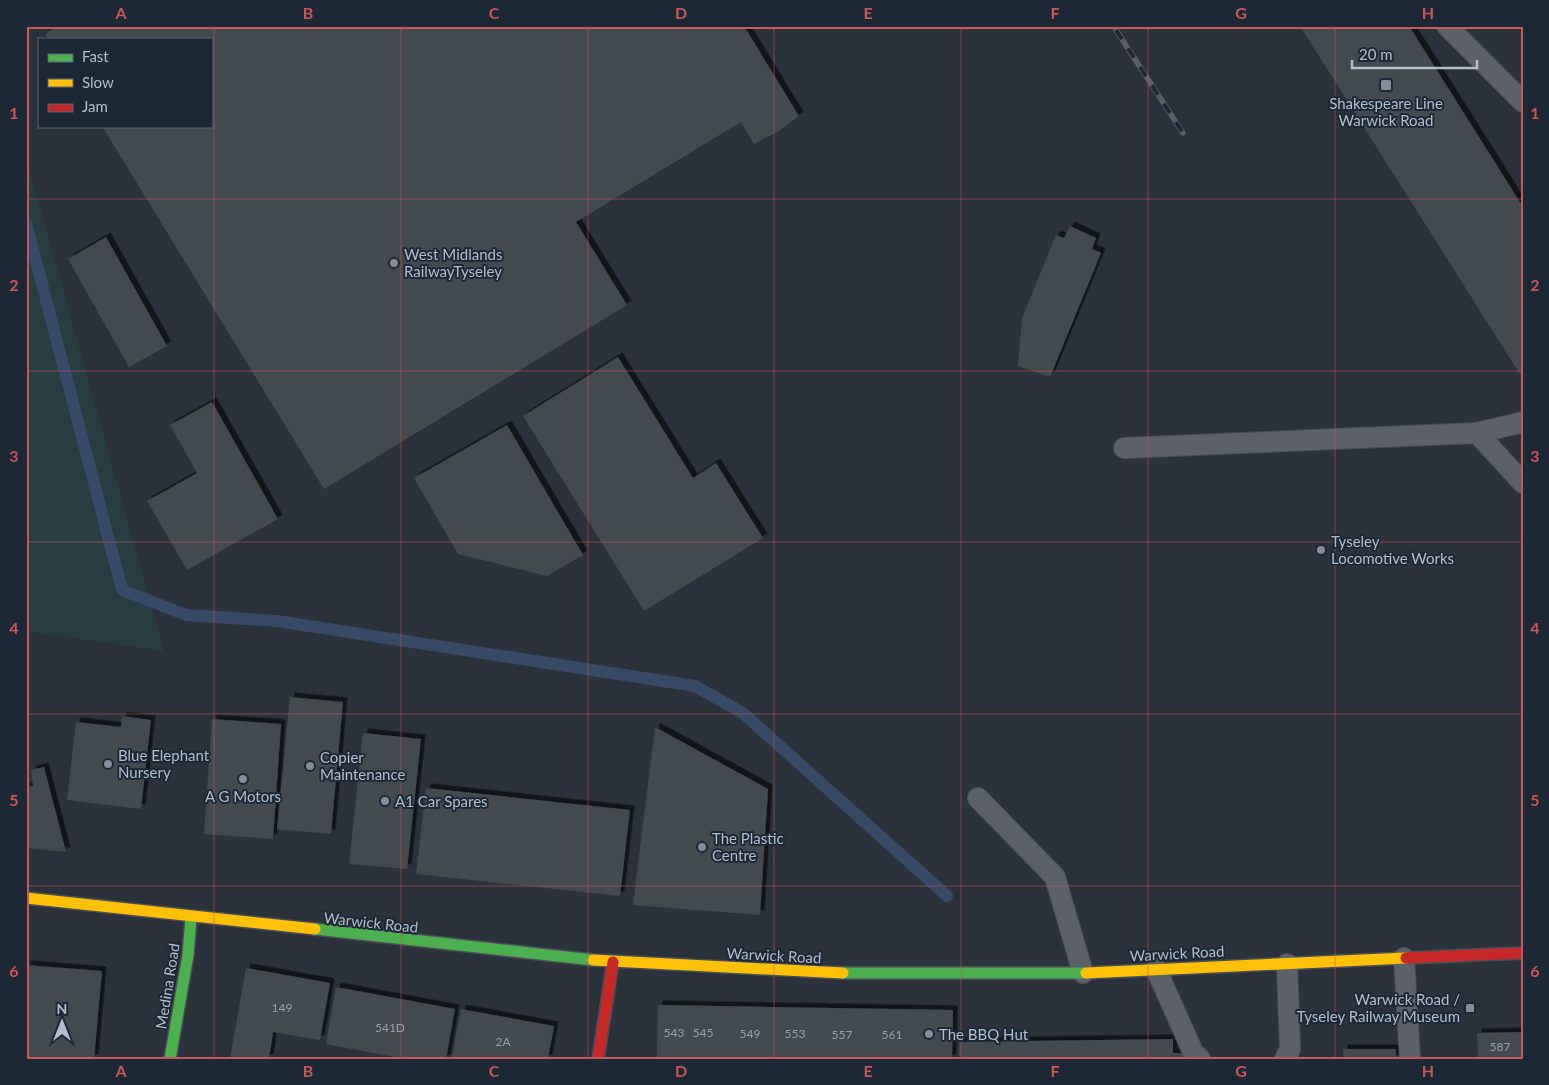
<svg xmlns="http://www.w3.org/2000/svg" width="1549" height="1085" font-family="Lato,sans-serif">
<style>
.green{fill:#273d42}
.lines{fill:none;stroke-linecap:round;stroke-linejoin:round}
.stream{stroke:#364966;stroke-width:12}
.building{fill:#434850;filter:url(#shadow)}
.lane-casing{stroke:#494e55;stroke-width:22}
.fast-casing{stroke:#494e55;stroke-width:14}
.slow-casing{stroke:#494e55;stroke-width:14}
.jam-casing{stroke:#494e55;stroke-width:14}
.lane{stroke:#5c6169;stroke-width:20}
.fast{stroke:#4caf50;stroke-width:11}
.slow{stroke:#ffc107;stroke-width:11}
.jam{stroke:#c62828;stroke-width:11}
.rail-casing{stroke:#5a5f66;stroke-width:5.5}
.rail{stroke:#1d2837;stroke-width:4;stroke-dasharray:11;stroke-linecap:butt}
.grid{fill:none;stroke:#cc5559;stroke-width:1;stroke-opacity:0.55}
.poi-dot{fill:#858d99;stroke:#1d2837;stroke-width:2}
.labels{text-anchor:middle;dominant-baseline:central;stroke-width:4;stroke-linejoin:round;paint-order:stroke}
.number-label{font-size:12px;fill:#98a0ad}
.poi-label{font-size:15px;fill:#b5becc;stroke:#1d2837;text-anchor:start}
.street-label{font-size:15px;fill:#b5becc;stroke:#1d2837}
.neatline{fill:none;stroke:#cc5559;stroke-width:2}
.grid-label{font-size:16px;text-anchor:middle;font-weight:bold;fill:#cc5559}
</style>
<defs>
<filter id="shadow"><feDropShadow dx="4.5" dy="-4.5" stdDeviation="0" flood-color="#0009"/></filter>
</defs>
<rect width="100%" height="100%" fill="#2b323b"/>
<!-- green -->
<path class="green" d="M26,157L164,651L26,631Z"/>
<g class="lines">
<!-- stream -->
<path class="stream" d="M26,223L122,590L186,615L277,621L695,686L743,713L947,896"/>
</g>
<!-- building -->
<g class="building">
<path d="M57,26H744L799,116L779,131L754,144L741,122L576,222L627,305L324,489L102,126H211V39H48L45,34Z"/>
<path d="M1300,26H1409L1523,207V379Z"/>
<path d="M1070,226L1096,238L1092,249L1101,253L1050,377L1018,366L1022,318L1056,235L1064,238Z"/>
<path d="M106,237L167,346L129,367L68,259Z"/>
<path d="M618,357L693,478L716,463L763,538L644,611L523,416Z"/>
<path d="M212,402L278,519L187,570L147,501L197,473L170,425Z"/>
<path d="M507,425L583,555L547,576L458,554L414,478Z"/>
<path d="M290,697L343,702L331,834L277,829Z"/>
<path d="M122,716L151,720L141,809L67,800L76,722L121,727Z"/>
<path d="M212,719L281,724L273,839L204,834Z"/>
<path d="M655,727L768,789L760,915L633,905Z"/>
<path d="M363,733L421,739L407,869L349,864Z"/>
<path d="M44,767L66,852L26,848V787L33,786L31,770Z"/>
<path d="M426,788L630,810L620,896L416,874Z"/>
<path d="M26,965L102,971L94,1059H26Z"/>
<path d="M246,968L330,983L320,1040L273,1032L269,1059H230Z"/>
<path d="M336,987L455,1009L446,1059H405L326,1044Z"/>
<path d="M658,1005L953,1010L952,1059H657Z"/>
<path d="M461,1009L554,1026L548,1059L452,1057Z"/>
<path d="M1523,1032V1059H1478L1477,1033Z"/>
<path d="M1173,1039V1053H1183L1184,1059H959V1042Z"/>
<rect x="1343" y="1049" width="53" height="10"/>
</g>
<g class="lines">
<defs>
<g id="lane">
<path d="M1447,26L1523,102"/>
<path d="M1523,422L1477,433L1523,483"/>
<path d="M1124,448L1477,433"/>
<path d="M978,798L1055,877L1083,973"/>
<path d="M1404,958L1410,1059"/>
<path d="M1156,969L1193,1052L1200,1059"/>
<path d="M1285,1059L1290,1049L1287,964"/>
</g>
<g id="fast">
<path d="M315,929L593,960"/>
<path d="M843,973H1086"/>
<path d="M170,1059L188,955L191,918"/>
</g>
<g id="slow">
<path d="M26,898L315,929"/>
<path d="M593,960L843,973"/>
<path d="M1086,973L1406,958"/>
</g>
<g id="jam">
<path d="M1406,958L1523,953"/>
<path d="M598,1059L613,962"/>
</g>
</defs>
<!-- lane casing -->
<use href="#lane" class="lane-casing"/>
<!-- fast casing -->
<use href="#fast" class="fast-casing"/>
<!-- slow casing -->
<use href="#slow" class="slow-casing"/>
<!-- jam casing -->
<use href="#jam" class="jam-casing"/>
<!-- lane -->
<use href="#lane" class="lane"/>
<!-- fast -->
<use href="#fast" class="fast"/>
<!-- slow -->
<use href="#slow" class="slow"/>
<!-- jam -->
<use href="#jam" class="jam"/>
<defs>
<path id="rail" d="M1116,30L1183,133"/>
</defs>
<!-- rail casing -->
<use href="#rail" class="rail-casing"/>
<!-- rail -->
<use href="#rail" class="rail"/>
</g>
<!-- grid -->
<path class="grid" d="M214,26V1059M401,26V1059M588,26V1059M774,26V1059M961,26V1059M1148,26V1059M1335,26V1059M26,199H1523M26,371H1523M26,542H1523M26,714H1523M26,886H1523"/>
<!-- markers -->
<g class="poi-dot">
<rect x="1380" y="79" width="12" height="12" rx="2.5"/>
<circle cx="394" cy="263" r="5"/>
<circle cx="1321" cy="550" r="5"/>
<circle cx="108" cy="764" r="5"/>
<circle cx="310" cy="766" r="5"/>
<circle cx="243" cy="779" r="5"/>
<circle cx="385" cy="801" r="5"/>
<circle cx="702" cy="847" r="5"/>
<rect x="1465" y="1003" width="10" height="10" rx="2.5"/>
<circle cx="929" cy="1034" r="5"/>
</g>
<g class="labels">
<!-- number labels -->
<g class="number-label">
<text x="282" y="1007">149</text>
<text x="390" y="1027">541D</text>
<text x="674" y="1032">543</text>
<text x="703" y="1032">545</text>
<text x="750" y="1033">549</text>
<text x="795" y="1033">553</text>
<text x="842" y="1034">557</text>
<text x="892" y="1034">561</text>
<text x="503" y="1041">2A</text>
<text x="1500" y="1046">587</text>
</g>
<!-- poi labels -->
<g class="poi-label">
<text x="1386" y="103" text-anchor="middle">Shakespeare Line<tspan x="1386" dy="17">Warwick Road</tspan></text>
<text x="404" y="254">West Midlands<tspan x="404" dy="17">RailwayTyseley</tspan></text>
<text x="1331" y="541">Tyseley<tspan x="1331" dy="17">Locomotive Works</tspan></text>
<text x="118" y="755">Blue Elephant<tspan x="118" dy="17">Nursery</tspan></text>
<text x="320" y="757">Copier<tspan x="320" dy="17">Maintenance</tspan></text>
<text x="243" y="796" text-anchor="middle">A G Motors</text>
<text x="395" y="801">A1 Car Spares</text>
<text x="712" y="838">The Plastic<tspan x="712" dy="17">Centre</tspan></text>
<text x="1460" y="999" text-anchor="end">Warwick Road /<tspan x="1460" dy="17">Tyseley Railway Museum</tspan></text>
<text x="939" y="1034">The BBQ Hut</text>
</g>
<!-- street labels -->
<g class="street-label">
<text transform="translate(371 922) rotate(6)">Warwick Road</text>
<text transform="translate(1177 953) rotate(-3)">Warwick Road</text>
<text transform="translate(774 955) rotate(3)">Warwick Road</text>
<text transform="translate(167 986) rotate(-81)">Medina Road</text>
</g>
</g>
<!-- border -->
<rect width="1549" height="1085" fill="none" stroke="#1d2837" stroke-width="55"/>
<!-- legend -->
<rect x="38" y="38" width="175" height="90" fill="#1d2837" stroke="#5a6473"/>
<rect x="48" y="54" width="25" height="8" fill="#4caf50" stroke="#5a6473"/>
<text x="82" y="62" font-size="15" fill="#b5becc">Fast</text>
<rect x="48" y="79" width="25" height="8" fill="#ffc107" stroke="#5a6473"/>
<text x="82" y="88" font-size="15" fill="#b5becc">Slow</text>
<rect x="48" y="104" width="25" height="8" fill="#c62828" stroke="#5a6473"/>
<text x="82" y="112" font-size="15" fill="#b5becc">Jam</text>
<!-- north arrow -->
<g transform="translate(62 1022)" stroke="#1d2837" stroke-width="4" paint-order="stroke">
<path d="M0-4L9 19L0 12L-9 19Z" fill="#b5becc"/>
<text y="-8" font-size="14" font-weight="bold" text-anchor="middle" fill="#b5becc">N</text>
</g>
<!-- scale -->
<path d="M1352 60v8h125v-8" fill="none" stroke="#b5becc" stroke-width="2.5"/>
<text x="1359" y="60" font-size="15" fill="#b5becc" stroke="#1d2837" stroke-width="4" paint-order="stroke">20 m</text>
<rect x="28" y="28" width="1494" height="1030" class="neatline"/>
<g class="grid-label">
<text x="121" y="19">A</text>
<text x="308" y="19">B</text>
<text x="494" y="19">C</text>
<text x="681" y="19">D</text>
<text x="868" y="19">E</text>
<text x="1055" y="19">F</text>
<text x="1241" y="19">G</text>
<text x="1428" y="19">H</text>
<text x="14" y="119">1</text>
<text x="1535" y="119">1</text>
<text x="14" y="291">2</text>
<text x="1535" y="291">2</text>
<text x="14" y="462">3</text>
<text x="1535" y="462">3</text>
<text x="14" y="634">4</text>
<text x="1535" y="634">4</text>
<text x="14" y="806">5</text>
<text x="1535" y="806">5</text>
<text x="14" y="977">6</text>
<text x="1535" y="977">6</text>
<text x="121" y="1077">A</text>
<text x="308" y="1077">B</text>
<text x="494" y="1077">C</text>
<text x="681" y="1077">D</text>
<text x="868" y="1077">E</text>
<text x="1055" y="1077">F</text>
<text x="1241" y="1077">G</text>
<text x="1428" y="1077">H</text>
</g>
</svg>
